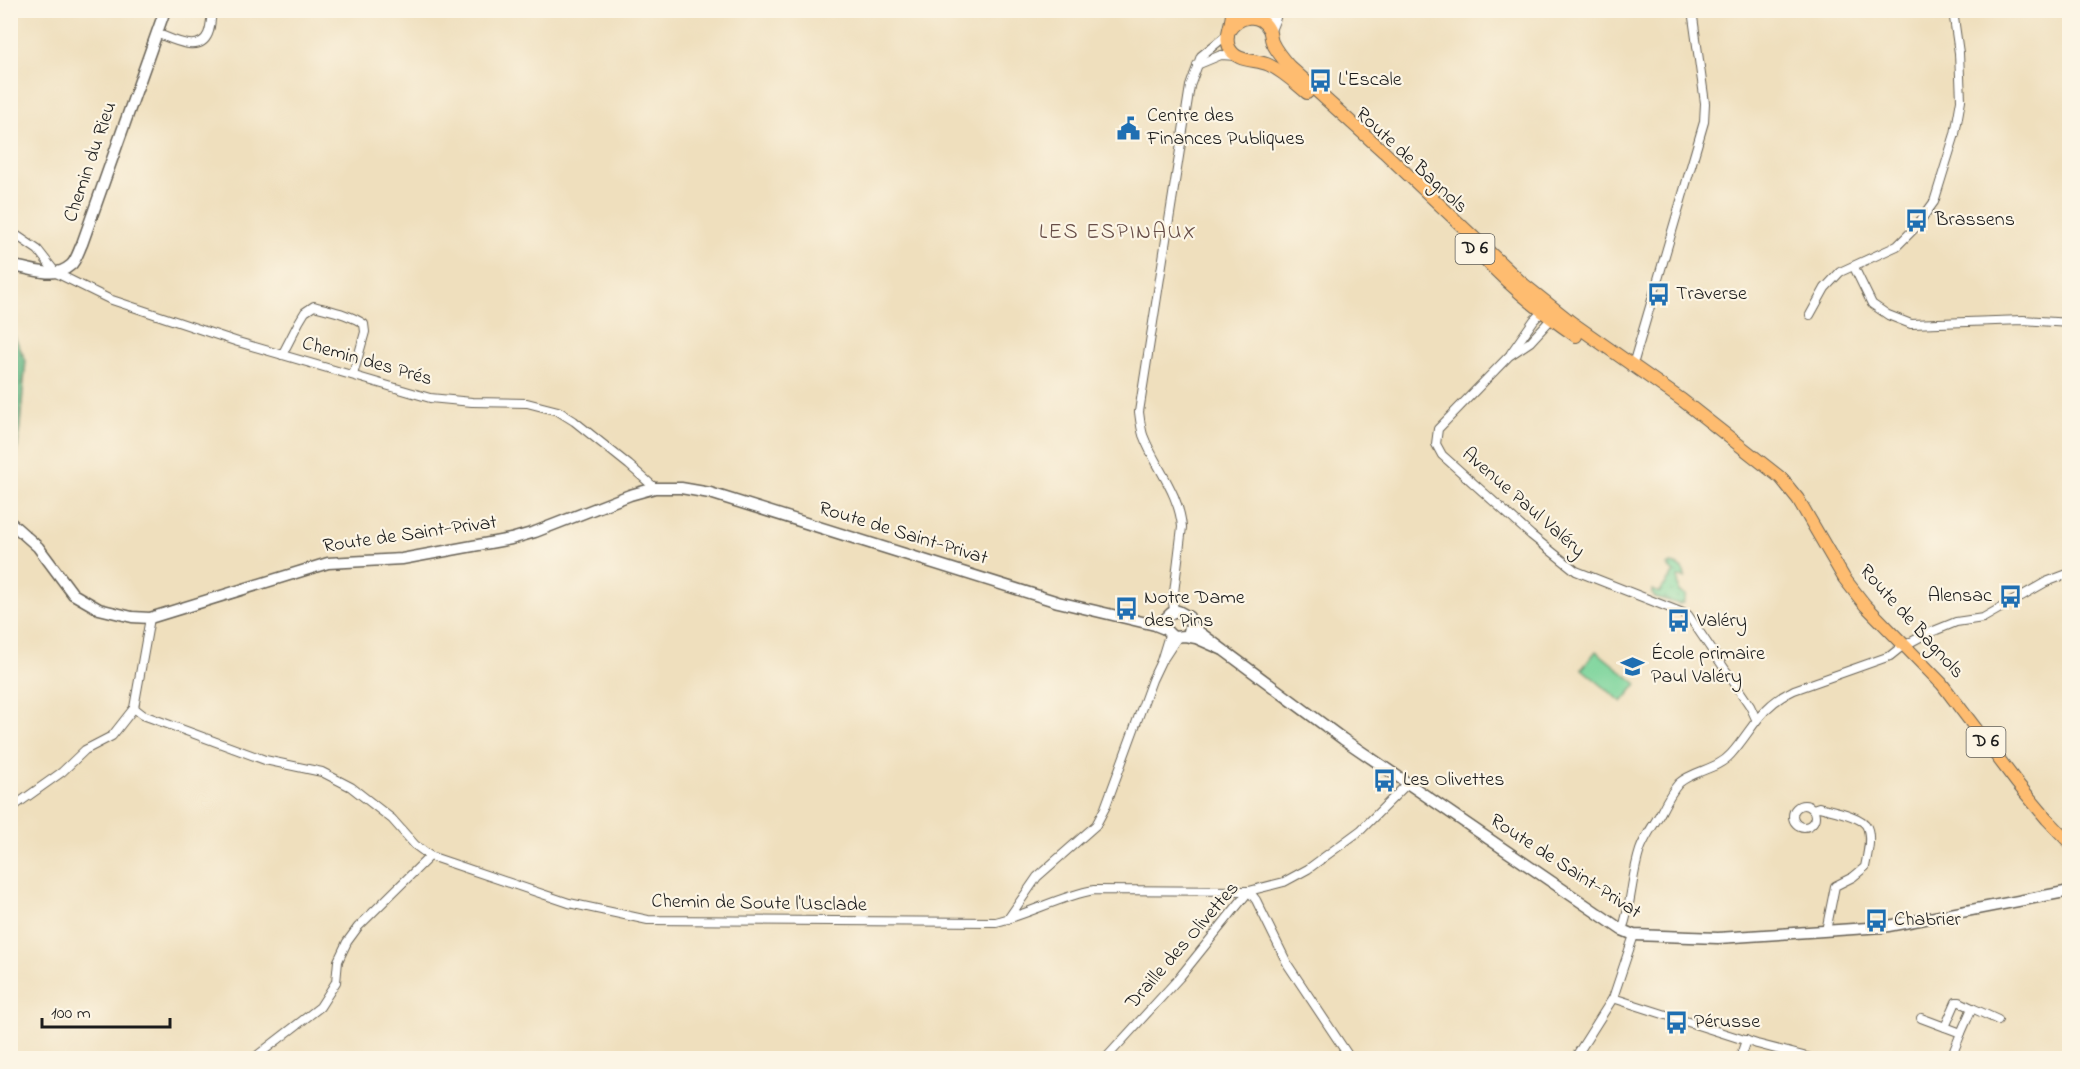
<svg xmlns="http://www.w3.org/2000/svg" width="2080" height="1069" font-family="'Indie Flower',sans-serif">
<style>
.grass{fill:url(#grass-dots);stroke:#4c785c;stroke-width:1.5}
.forest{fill:url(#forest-firs);stroke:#406950;stroke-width:1.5}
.park{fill:#7bd49b;stroke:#4c785c;stroke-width:1.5}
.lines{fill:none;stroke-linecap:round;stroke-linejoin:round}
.minor-casing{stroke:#666054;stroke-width:10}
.tertiary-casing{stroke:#666054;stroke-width:13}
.primary-casing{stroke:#666054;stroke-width:14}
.minor{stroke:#fff;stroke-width:8}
.tertiary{stroke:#fff;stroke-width:10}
.primary{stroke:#febc70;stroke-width:12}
.labels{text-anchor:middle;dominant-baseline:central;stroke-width:4.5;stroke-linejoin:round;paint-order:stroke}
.shield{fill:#fcf5e5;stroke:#5f5d58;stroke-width:1.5}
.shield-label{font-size:18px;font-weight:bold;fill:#1c1c1c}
.poi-label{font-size:20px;fill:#1c1c1c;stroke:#fcf5e5;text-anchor:start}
.street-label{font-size:20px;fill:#1c1c1c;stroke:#fcf5e5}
.quarter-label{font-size:22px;letter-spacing:1.5px;fill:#664d47;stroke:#fcf5e5}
</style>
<defs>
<pattern id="grass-dots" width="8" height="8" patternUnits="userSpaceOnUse" patternTransform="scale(1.5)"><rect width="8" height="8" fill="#7bd49b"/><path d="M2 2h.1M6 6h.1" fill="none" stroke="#6ab585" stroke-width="1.8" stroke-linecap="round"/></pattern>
<pattern id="forest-firs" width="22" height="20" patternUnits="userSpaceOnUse" patternTransform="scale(1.5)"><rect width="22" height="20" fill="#64b683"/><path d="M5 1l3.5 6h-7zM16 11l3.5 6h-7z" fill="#52936a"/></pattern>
</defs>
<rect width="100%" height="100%" fill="#fcf5e5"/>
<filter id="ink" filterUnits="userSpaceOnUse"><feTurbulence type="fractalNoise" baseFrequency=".0167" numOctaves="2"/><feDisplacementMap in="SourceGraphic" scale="12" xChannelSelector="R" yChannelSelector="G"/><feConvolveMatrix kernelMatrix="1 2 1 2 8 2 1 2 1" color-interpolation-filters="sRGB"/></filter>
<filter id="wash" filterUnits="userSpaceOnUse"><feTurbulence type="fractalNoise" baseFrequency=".008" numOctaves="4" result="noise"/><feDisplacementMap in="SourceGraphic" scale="24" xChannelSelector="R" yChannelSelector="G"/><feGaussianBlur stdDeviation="1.35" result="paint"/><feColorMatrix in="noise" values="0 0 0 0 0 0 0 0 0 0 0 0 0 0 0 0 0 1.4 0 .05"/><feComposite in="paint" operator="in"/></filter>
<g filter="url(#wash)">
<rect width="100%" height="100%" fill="#efdfbd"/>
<!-- grass -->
<path class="grass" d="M1670,564C1679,565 1685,569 1685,578L1678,577L1679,592L1686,595L1683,603L1679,604L1655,597L1652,594V590L1659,593L1674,572L1667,566Z"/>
<!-- forest -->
<path class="forest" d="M11,329L26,361L18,446L11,470Z"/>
<!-- park -->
<path class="park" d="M1596,651L1637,684L1622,702L1582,669Z"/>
</g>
<g filter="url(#ink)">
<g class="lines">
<defs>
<g id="minor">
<path d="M1258,18L1267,20L1276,18L1270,33"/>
<path d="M156,33C170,38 199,55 208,34C211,27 211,18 212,10"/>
<path d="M1197,65L1221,55L1236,56"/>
<path d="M10,231L38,250L56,273L109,299L238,342L430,398L472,402L527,403L558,411L574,421L629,465L655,488"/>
<path d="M1854,267L1872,304L1888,315L1911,324L2023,320L2070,323"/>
<path d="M1810,315L1825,288L1840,272L1897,246L1915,228L1934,202L1955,134L1961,100L1959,53L1954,18L1958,10"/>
<path d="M1554,316L1530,342L1509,356L1438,429L1436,444L1442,455L1531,535L1576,571L1688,615L1750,706L1756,719"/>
<path d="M1511,353L1534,320L1545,309"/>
<path d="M282,355L299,322L305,312L314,306C332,311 349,314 364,324L365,332L353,375"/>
<path d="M1632,368L1704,122L1705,103L1692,10"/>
<path d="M1174,612L1173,601L1182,527C1179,492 1155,467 1143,435C1141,428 1140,420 1139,412L1190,86L1201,56L1228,34"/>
<path d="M1164,658L1177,638"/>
<path d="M134,708L143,715L265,760L322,772L351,787L392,819L415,845L430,856L569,903L648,920L996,922C1030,914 1060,896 1094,890L1249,891L1256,900L1288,965L1350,1058"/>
<circle cx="1804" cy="816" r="11"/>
<path d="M10,809L62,772L85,750L112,736L134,708L150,618"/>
<path d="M1813,809L1819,807C1830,810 1863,816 1867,827C1872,838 1867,856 1865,867L1853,877L1835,886L1826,931"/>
<path d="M1008,919L1037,877L1096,825L1105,808L1152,680L1161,661L1169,635"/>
<path d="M1622,930C1632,904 1631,877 1640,850C1644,838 1653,826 1660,814C1665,804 1671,792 1679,783C1694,770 1717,770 1731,754C1754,728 1759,707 1794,690L1890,656L1900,648L1924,635L1956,622L1983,618L2046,582L2070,573"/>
<path d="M1613,998L1757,1044L1811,1058"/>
<path d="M1972,1008L1998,1020"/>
<path d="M1921,1018L1961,1033L1951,1058"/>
<path d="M1945,1027L1956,1002H1960L1972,1008L1961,1033"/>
<path d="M254,1058L320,1007L336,982L338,961L347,942L358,927L430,856"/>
<path d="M1106,1058L1179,978L1249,891L1284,882L1308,869L1361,830L1407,784"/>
<path d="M1575,1058L1613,998L1634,935"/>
<path d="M1740,1058L1746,1040"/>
</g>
<g id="tertiary">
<path d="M10,266C31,267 53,281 71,265C76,261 79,250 82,244L165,10"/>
<path d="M10,522L38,547L73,594L99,609L132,617L150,618L328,563L402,559L511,539L535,532L630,495L655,488H681L710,493L1058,602L1155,625L1165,629L1173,637L1185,636L1196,638L1221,649"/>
<path d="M1191,626L1343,739L1622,930L1634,935L1718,938L1883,927L2070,891"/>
<path d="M1165,629L1166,618L1171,613L1178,611L1189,617L1191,626L1189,631"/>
</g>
<g id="primary">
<path d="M1232,10C1233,23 1224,35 1229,47C1236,63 1256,59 1269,65C1284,72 1295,83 1307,93"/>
<path d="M1229,31C1238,17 1258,11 1268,28C1271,32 1270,37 1272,42C1276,51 1282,58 1289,66L1384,152L1522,283L1571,322L1682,400L1781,478L1798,499L1844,578L1865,605L1942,684L2017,783L2047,819L2070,843"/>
<path d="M1480,254C1509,286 1541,312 1576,336"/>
</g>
</defs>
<!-- minor casing -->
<use href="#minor" class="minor-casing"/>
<!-- tertiary casing -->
<use href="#tertiary" class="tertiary-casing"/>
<!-- primary casing -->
<use href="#primary" class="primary-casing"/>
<!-- minor -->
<use href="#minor" class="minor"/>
<!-- tertiary -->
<use href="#tertiary" class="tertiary"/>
<!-- primary -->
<use href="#primary" class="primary"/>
</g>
</g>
<!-- icons -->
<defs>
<symbol id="bus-bare" viewBox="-9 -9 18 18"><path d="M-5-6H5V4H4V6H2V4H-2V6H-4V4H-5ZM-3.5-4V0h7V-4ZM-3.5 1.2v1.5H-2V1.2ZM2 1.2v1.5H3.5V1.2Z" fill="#1f6fb2" stroke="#fcf5e5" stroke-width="2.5" paint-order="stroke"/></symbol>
<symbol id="civic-bare" viewBox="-9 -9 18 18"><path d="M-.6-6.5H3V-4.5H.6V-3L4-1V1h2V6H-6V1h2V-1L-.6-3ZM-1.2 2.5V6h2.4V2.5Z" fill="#1f6fb2" stroke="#fcf5e5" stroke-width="2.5" paint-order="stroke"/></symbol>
<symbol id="school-bare" viewBox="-9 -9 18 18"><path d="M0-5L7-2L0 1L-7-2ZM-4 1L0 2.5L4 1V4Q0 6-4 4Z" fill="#1f6fb2" stroke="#fcf5e5" stroke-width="2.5" paint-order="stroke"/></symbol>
</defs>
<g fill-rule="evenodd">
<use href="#bus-bare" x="1304" y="64" width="33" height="33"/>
<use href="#civic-bare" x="1112" y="112" width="33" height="33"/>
<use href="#bus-bare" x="1900" y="204" width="33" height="33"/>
<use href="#bus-bare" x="1642" y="278" width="33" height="33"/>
<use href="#bus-bare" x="1994" y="580" width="33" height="33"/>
<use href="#bus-bare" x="1110" y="592" width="33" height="33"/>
<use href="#bus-bare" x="1662" y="604" width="33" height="33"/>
<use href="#school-bare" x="1616" y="650" width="33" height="33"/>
<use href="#bus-bare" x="1368" y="764" width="33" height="33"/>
<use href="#bus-bare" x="1860" y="904" width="33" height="33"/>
<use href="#bus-bare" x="1660" y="1006" width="33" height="33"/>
</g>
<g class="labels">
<!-- shield labels -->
<g class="shield">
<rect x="1455.5" y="234" width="39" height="30" rx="4.5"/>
<rect x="1966.5" y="727" width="39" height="30" rx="4.5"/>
</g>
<g class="shield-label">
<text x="1475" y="249">D 6</text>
<text x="1986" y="742">D 6</text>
</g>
<!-- poi labels -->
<g class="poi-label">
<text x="1338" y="80">L'Escale</text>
<text x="1147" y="116">Centre des<tspan x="1147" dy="23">Finances Publiques</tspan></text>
<text x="1935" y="220">Brassens</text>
<text x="1676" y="294">Traverse</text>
<text x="1992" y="596" text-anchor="end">Alensac</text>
<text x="1144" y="598">Notre Dame<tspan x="1144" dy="23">des Pins</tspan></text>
<text x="1697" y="621">Valéry</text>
<text x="1651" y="654">École primaire<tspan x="1651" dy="23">Paul Valéry</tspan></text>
<text x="1403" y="780">Les Olivettes</text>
<text x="1894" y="920">Chabrier</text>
<text x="1694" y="1022">Pérusse</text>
</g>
<!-- street labels -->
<g class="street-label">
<text transform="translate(1411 161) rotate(43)">Route de Bagnols</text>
<text transform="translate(91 162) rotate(-71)">Chemin du Rieu</text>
<text transform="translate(367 362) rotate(16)">Chemin des Prés</text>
<text transform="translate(1523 503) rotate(41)">Avenue Paul Valéry</text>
<text transform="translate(903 534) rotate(17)">Route de Saint-Privat</text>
<text transform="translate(410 535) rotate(-8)">Route de Saint-Privat</text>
<text transform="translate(1911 622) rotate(48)">Route de Bagnols</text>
<text transform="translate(1565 867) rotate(33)">Route de Saint-Privat</text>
<text transform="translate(759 904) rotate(1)">Chemin de Soute l'Usclade</text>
<text transform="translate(1183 946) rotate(-49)">Draille des Olivettes</text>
</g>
<!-- quarter labels -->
<g class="quarter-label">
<text x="1118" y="233">LES ESPINAUX</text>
</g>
</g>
<!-- margin -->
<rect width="2080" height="1069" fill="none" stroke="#fcf5e5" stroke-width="36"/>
<!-- scale -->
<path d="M42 1018v9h128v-9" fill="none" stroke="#1c1c1c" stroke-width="3"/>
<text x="51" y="1018" font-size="18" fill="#1c1c1c" stroke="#fcf5e5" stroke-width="4.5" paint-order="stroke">100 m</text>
</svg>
